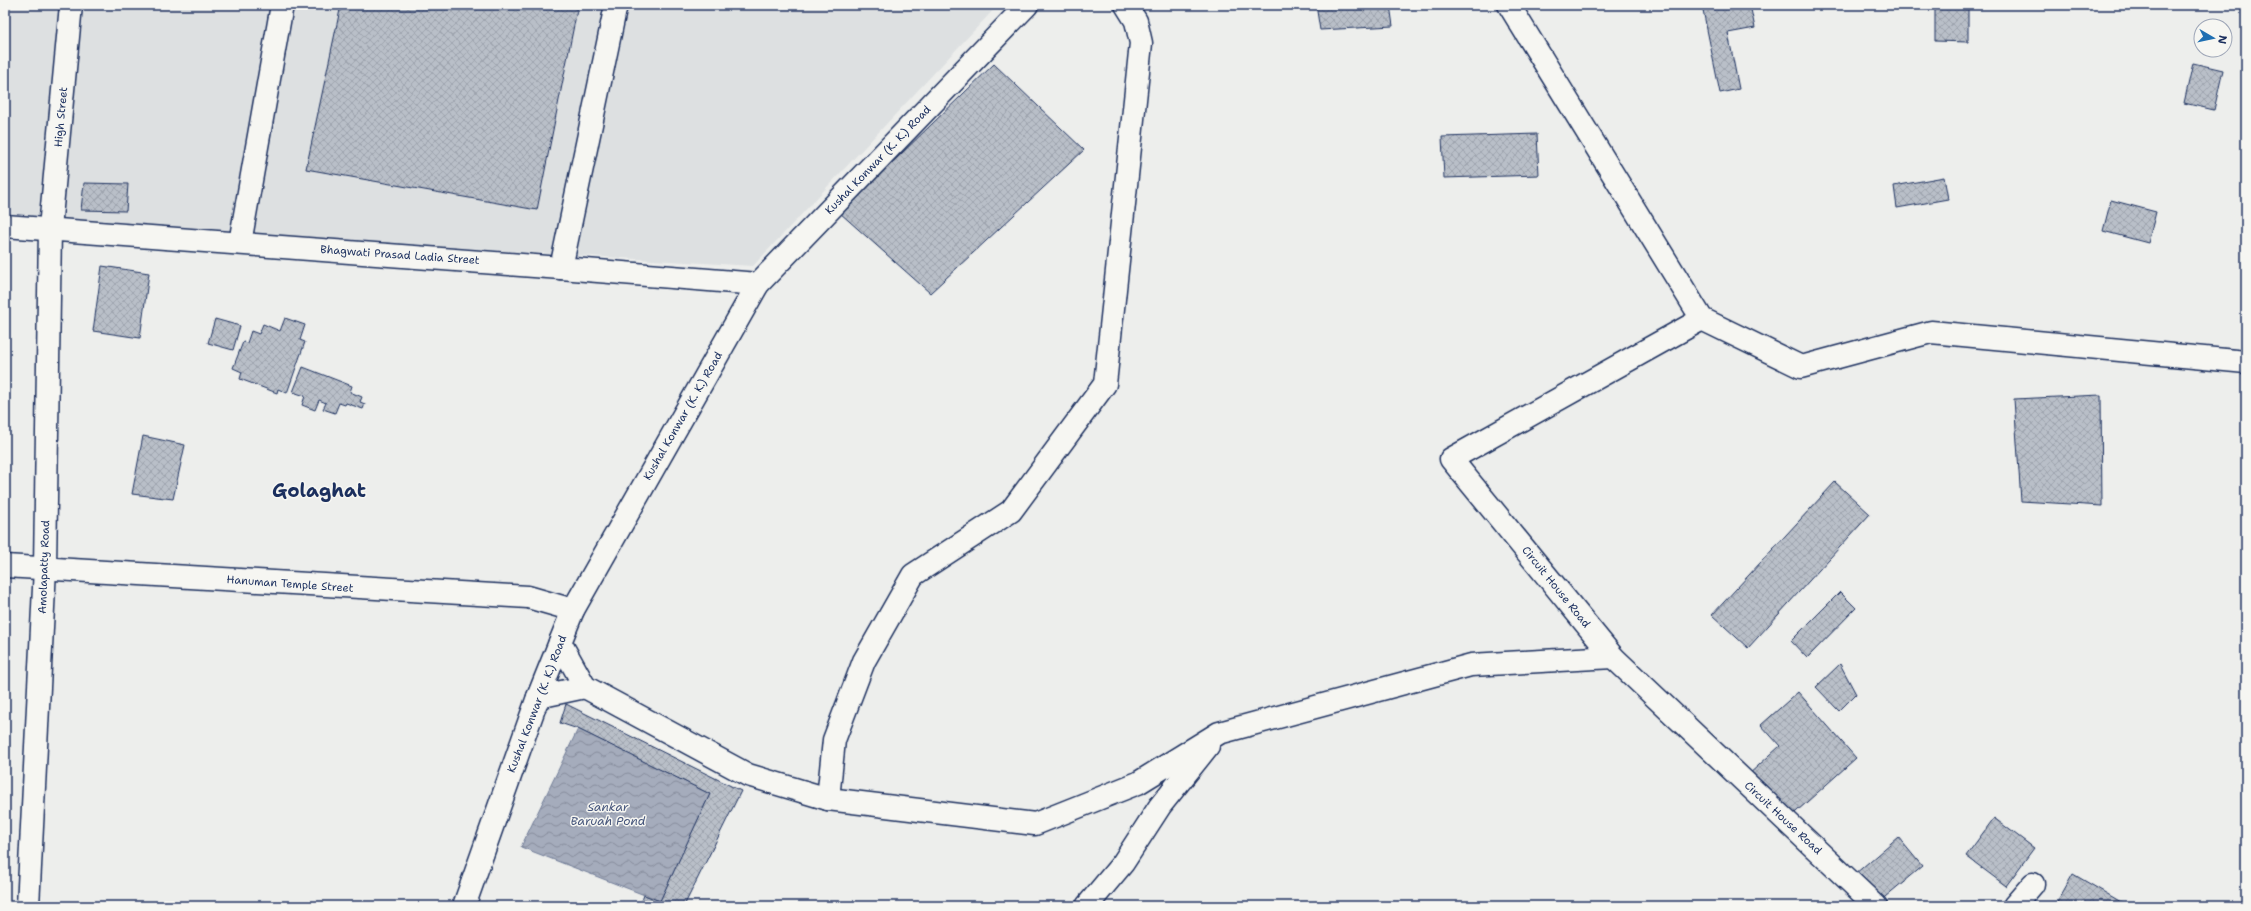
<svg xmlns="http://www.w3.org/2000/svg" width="2251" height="911" font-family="'Shantell Sans',sans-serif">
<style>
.built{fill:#dde0e1}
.water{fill:url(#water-waves);stroke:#6e7a96}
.building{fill:url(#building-cross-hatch);stroke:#1b2f5e}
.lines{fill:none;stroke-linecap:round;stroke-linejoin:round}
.minor-casing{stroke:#1b2f5e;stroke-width:25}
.major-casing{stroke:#1b2f5e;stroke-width:25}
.minor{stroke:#f6f6f2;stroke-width:22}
.major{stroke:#f6f6f2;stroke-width:22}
.labels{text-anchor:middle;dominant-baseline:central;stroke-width:3;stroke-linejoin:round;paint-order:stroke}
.street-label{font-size:11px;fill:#1b2f5e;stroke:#f6f6f2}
.water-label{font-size:12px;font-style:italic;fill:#44547a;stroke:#f6f6f2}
.town-label{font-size:19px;font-weight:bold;fill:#1b2f5e;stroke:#f6f6f2}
</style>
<defs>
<pattern id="water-waves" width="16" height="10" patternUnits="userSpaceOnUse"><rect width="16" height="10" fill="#a5acbc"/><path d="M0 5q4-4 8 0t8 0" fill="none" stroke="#868c9c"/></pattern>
<pattern id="building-cross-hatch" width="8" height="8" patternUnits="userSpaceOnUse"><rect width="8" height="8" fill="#b9bfc8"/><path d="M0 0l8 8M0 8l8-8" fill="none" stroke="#9ea4ae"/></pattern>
</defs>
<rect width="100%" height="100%" fill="#edeeec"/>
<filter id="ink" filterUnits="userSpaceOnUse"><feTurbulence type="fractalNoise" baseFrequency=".025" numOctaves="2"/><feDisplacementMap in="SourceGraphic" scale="8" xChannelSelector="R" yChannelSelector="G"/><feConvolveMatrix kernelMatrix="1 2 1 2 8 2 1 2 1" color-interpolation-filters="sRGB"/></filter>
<g filter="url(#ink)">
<!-- built -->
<path class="built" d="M5,5H998L753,266L5,221Z"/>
<!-- water -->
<path class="water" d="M578,729L710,794L660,901L521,847Z"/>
<!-- building -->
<g class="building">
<path d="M341,5H578L537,210L306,169Z"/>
<path d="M1316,5H1390L1393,26L1320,30Z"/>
<path d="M1702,5H1750L1755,28L1728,33L1739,89L1720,93Z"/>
<path d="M1935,5H1968V42L1935,41Z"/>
<path d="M2193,63L2223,70L2214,110L2184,103Z"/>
<path d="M994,64L1084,150L930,293L840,213Z"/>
<path d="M1537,134L1539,175L1444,178L1442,137Z"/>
<path d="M1944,177L1948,199L1897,208L1894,186Z"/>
<path d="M84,183L128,184L126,211L81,210Z"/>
<path d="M2111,200L2156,212L2148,243L2103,231Z"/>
<path d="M102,266L149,273L140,338L93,331Z"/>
<path d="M285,318L305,325L300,340L305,342L287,393L278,389L277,393L240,379L242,372L233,368L243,342L247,343L251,331L259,334L263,324L280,331Z"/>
<path d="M215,319L240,326L233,350L208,343Z"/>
<path d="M303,367L352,386L350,392L362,397L360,402L365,404L363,409L346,403L345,405L339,403L335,413L323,409L326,403L319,400L315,410L302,405L305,396L293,392Z"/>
<path d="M2101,395L2102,506L2021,501L2014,399Z"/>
<path d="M143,436L185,445L173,499L132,494Z"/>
<path d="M1835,482L1870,514L1748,648L1712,615Z"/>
<path d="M1840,592L1856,608L1807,658L1791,641Z"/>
<path d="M1840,664L1856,694L1839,711L1816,687Z"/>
<path d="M1798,692L1856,758L1787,820L1748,775L1780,746L1761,725Z"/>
<path d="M566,704L741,791L684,906H640L644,895L660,901L710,794L578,729L560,723Z"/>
<path d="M1994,818L2034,848L2006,886L1966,856Z"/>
<path d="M1898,837L1922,866L1879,902L1855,874Z"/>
<path d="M2073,874L2128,906H2055Z"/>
</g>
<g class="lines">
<defs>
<g id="minor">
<path d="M616,5L561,268L758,284"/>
<path d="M1509,5L1702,319L1801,367L1931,332L2246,362"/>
<path d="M5,226L561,268"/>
<path d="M240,243L282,5"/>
<path d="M1702,319L1451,459L1613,657L1876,906"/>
<path d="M5,566L528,597L573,610"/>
<path d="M560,642L585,687L748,775L828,799L1035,824L1138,783L1219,733L1471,665L1613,657"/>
<path d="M538,697L585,687"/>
<path d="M828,799L834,740L864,661L913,575L1011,511L1105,384L1141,43L1136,21L1126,5"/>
<path d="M28,906L45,568L50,228L71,5"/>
<path d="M1087,906L1123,863L1160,806L1208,746"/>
<path d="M2014,906L2033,884"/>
</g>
<path id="major" d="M464,906L538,697L573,610L758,284L1027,5"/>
</defs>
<!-- minor casing -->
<use href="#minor" class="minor-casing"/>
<!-- major casing -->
<use href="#major" class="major-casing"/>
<!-- minor -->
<use href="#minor" class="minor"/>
<!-- major -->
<use href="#major" class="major"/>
</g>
</g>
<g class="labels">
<!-- street labels -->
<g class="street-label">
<text transform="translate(61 117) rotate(-85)">High Street</text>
<text transform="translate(878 160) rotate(-46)">Kushal Konwar (K. K.) Road</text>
<text transform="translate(400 255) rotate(4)">Bhagwati Prasad Ladia Street</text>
<text transform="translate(683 416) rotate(-60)">Kushal Konwar (K. K.) Road</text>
<text transform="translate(44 567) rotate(-88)">Amolapatty Road</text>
<text transform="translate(290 584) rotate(4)">Hanuman Temple Street</text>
<text transform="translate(1556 587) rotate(51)">Circuit House Road</text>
<text transform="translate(537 704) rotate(-69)">Kushal Konwar (K. K.) Road</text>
<text transform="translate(1783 818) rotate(43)">Circuit House Road</text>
</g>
<!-- water labels -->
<g class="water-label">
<text x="608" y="807">Sankar<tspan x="608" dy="14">Baruah Pond</tspan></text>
</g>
<!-- town labels -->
<g class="town-label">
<text x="319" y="490">Golaghat</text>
</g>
</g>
<!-- margin -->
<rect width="2251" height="911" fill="none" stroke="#f6f6f2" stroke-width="20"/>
<rect x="10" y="10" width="2231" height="891" fill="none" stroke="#1b2f5e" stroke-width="1.5" filter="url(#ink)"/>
<!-- north arrow -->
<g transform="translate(2213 38) rotate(99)"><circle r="19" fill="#f6f6f2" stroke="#9ea6b7"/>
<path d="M0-3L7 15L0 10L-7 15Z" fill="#1f6fb2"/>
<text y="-6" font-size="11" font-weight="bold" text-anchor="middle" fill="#1b2f5e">N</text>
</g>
</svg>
